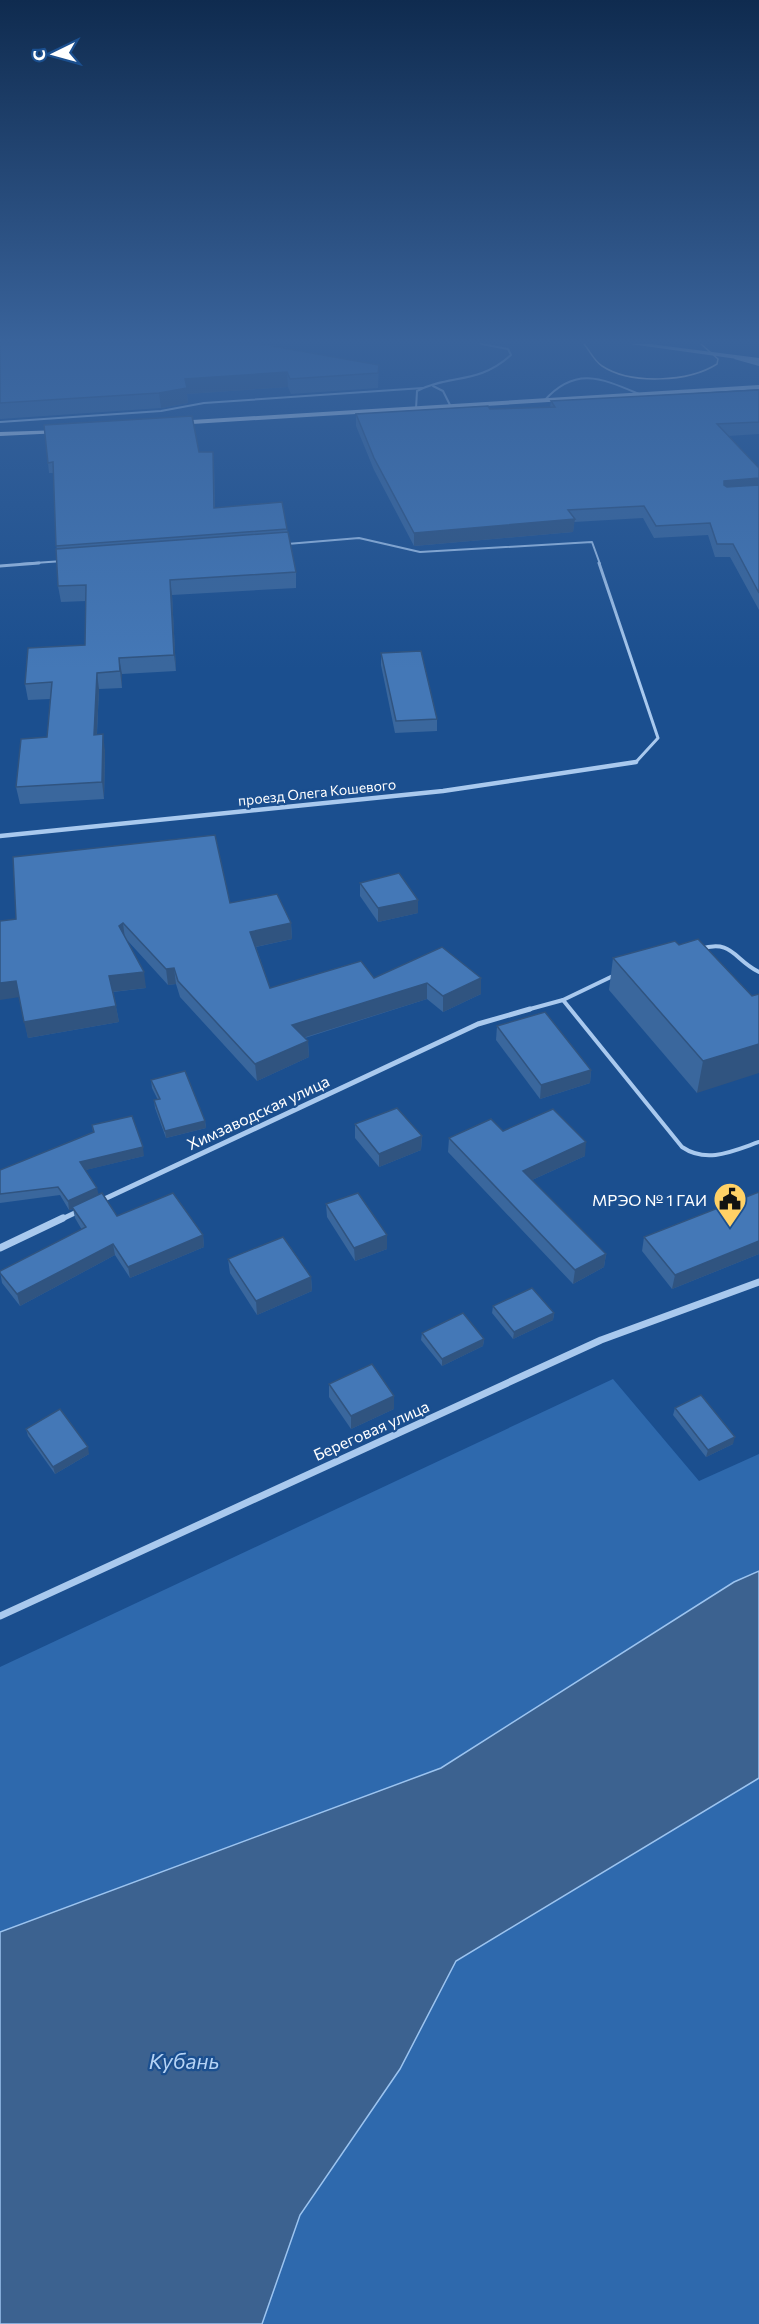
<svg xmlns="http://www.w3.org/2000/svg" width="759" height="2324" font-family="Commissioner,sans-serif">
<style>
.green{fill:#2e69ad}
.water{fill:#3c6290;stroke:#9cc4f0;stroke-width:1.5}
.lines{fill:none;stroke-linecap:round;stroke-linejoin:round}
.service-far2{stroke:#a9c9ee;stroke-width:2}
.service-far1{stroke:#a9c9ee;stroke-width:3}
.service{stroke:#a9c9ee;stroke-width:4}
.minor-far2{stroke:#a9c9ee;stroke-width:4.5}
.minor-far1{stroke:#a9c9ee;stroke-width:5}
.minor{stroke:#a9c9ee;stroke-width:7}
.secondary{fill:#d6e6fa;fill-rule:evenodd}
.primary{fill:#f0f6ff;fill-rule:evenodd}
.tram{stroke:#fff;stroke-width:1.5}
.wall{fill:#3a679d}
.shaded-wall{fill:#305480}
.building{fill:#4478b7;stroke:#305480;stroke-width:1.5}
.labels{text-anchor:middle;dominant-baseline:central;stroke-width:4.5;stroke-linejoin:round;paint-order:stroke}
.far-street-label{font-size:14px;fill:#fff;stroke:#1b4f8f}
.street-label{font-size:16px;fill:#fff;stroke:#1b4f8f}
.poi-label{font-size:16px;fill:#fff;stroke:#1b4f8f;text-anchor:end}
.near-water-label{font-size:21px;font-style:italic;fill:#b5d3f5;stroke:#1b4f8f}
</style>
<rect width="100%" height="100%" fill="#1b4f8f"/>
<!-- green -->
<g class="green">
<path d="M613,1379L699,1481L759,1454V1571L734,1582L441,1768L0,1932V1667Z"/>
<path d="M759,1778V2324H262L300,2215L400,2069L456,1961Z"/>
</g>
<!-- water -->
<path class="water" d="M759,1571V1778L456,1961L400,2069L300,2215L262,2324H0V1932L441,1768L734,1582Z"/>
<g class="lines">
<!-- service-far2 -->
<g class="service-far2">
<path d="M433,386L443,391L451,407"/>
<path d="M544,401C575,366 601,378 639,394"/>
<path d="M416,409L417,391C450,374 478,385 511,355L508,349L481,344"/>
<path d="M0,422L161,411L204,403L423,388"/>
<path d="M287,544L359,538L420,552L592,542L600,564"/>
<path d="M20,564L63,561"/>
</g>
<!-- service-far1 -->
<g class="service-far1">
<path d="M599,563L658,738L636,762"/>
<path d="M0,566L39,563"/>
</g>
<!-- service -->
<g class="service">
<path d="M700,949C733,939 733,959 759,972"/>
<path d="M615,975L563,1000L682,1147C707,1164 733,1151 759,1142"/>
<path d="M530,1009L563,1000"/>
</g>
<!-- minor-far2 -->
<path class="minor-far2" d="M0,836L443,791L636,762"/>
<!-- minor-far1 -->
<g class="minor-far1">
<path d="M98,1202L478,1024L530,1009"/>
<path d="M60,1220L81,1210"/>
</g>
<!-- minor -->
<g class="minor">
<path d="M0,1248L63,1218"/>
<path d="M0,1616L601,1340L759,1282"/>
</g>
<!-- secondary -->
<g class="secondary">
<path d="M736,356L759,362V366L734,359Z"/>
<path d="M759,385V389L176,425L173,423L176,421Z"/>
<path d="M62,430V432L60,433L0,436V432Z"/>
</g>
<!-- primary -->
<path class="primary" d="M630,344H650L759,358V362Z"/>
<!-- tram -->
<path class="tram" d="M584,344C590,351 594,361 602,366C631,385 689,382 717,364L718,359L701,344"/>
</g>
<!-- wall -->
<g class="wall">
<path d="M0,344L379,365L378,388L291,394L288,387L187,394L188,403L161,408L0,419Z"/>
<path d="M759,390V434L728,436L759,468V610L730,557H715L708,535L654,538L643,518L574,522L573,532L414,546L374,470L356,426V414L550,407L551,401Z"/>
<path d="M199,452L214,462L215,508L287,529L296,572V588L172,595L176,671L122,674V688L99,689L97,734L105,751L104,799L20,804L16,787L47,737L50,699L28,700L25,684L85,645L86,601L61,602L58,586L54,473H49L48,463Z"/>
<path d="M381,653L437,719V731L395,733L381,665Z"/>
<path d="M360,883L418,900V913L378,922L360,896Z"/>
<path d="M230,903L291,923L292,939L256,947L270,988L374,978L442,947L481,994L443,1012L427,999L305,1038L308,1041L309,1057L257,1081L180,997L176,984L168,985L127,940L146,988L113,992L119,1022L28,1038L20,997L0,921Z"/>
<path d="M679,945L752,996L697,1093L609,990L613,958Z"/>
<path d="M497,1026L591,1070L590,1083L540,1099L496,1040Z"/>
<path d="M151,1080L205,1121L206,1128L166,1138L155,1108L154,1100H158L152,1088Z"/>
<path d="M355,1124L422,1136L421,1150L379,1167L355,1138Z"/>
<path d="M92,1125L144,1156L85,1170L98,1195L117,1216L203,1235L204,1247L130,1278L115,1255L20,1306L2,1283L0,1271L82,1230L75,1218L73,1209L69,1210L60,1195L0,1203V1170L93,1132Z"/>
<path d="M503,1131L585,1156L532,1180L606,1254L604,1267L573,1284L448,1152L449,1138Z"/>
<path d="M759,1192V1254L672,1289L642,1251L644,1237Z"/>
<path d="M326,1204L387,1249L355,1261L327,1217Z"/>
<path d="M228,1259L311,1277L312,1291L257,1315L230,1273Z"/>
<path d="M493,1306L554,1313L553,1320L513,1339L492,1313Z"/>
<path d="M422,1333L484,1339L483,1346L442,1366L421,1340Z"/>
<path d="M329,1384L394,1396V1409L351,1429L329,1397Z"/>
<path d="M675,1408L733,1444L706,1457L673,1415Z"/>
<path d="M26,1429L89,1454L55,1474L28,1436Z"/>
</g>
<!-- shaded-wall -->
<g class="shaded-wall">
<path d="M287,372L288,387L187,394L188,403L161,408L159,393L185,379Z"/>
<path d="M759,478V490L722,494L724,481Z"/>
<path d="M575,519L573,532L414,546V533Z"/>
<path d="M170,580L172,595L176,671L174,655Z"/>
<path d="M119,658L122,674V688L120,671Z"/>
<path d="M97,673L99,689L96,751L94,735Z"/>
<path d="M103,734L105,751L104,799L102,782Z"/>
<path d="M418,900V913L378,922V908Z"/>
<path d="M123,923L125,939L119,926Z"/>
<path d="M291,923L292,939L251,948L250,932Z"/>
<path d="M174,968L176,984L168,985L166,969Z"/>
<path d="M144,972L146,988L111,992L109,976Z"/>
<path d="M481,978V994L443,1012V996Z"/>
<path d="M16,981L20,997L0,1000V983Z"/>
<path d="M427,983V999L293,1041L292,1025Z"/>
<path d="M116,1006L119,1022L28,1038L24,1022Z"/>
<path d="M308,1041L309,1057L257,1081L255,1064Z"/>
<path d="M759,1044V1073L697,1093L703,1061Z"/>
<path d="M591,1070L590,1083L540,1099L541,1085Z"/>
<path d="M205,1121L206,1128L166,1138L165,1131Z"/>
<path d="M422,1136L421,1150L379,1167V1154Z"/>
<path d="M586,1142L585,1156L521,1185L523,1171Z"/>
<path d="M143,1147L144,1156L82,1171L80,1162Z"/>
<path d="M97,1188L99,1196L72,1207L73,1209L69,1210L68,1201Z"/>
<path d="M203,1235L204,1247L130,1278L128,1267Z"/>
<path d="M387,1235V1249L355,1261L354,1248Z"/>
<path d="M759,1241V1254L672,1289L675,1275Z"/>
<path d="M113,1244L115,1255L20,1306L17,1294Z"/>
<path d="M606,1254L604,1267L573,1284L575,1270Z"/>
<path d="M311,1277L312,1291L257,1315L256,1301Z"/>
<path d="M554,1313L553,1320L513,1339L514,1332Z"/>
<path d="M484,1339L483,1346L442,1366V1359Z"/>
<path d="M394,1396V1409L351,1429V1416Z"/>
<path d="M735,1437L733,1444L706,1457L708,1450Z"/>
<path d="M88,1447L89,1454L55,1474L53,1467Z"/>
</g>
<!-- building -->
<g class="building">
<path d="M0,344H261L379,365L378,373L290,379L287,372L185,379L187,388L159,393L0,403Z"/>
<path d="M759,390V422L717,424L759,468V478L724,481V485L727,487L759,485V593L733,544H717L710,523L656,526L644,506L568,510L575,519L414,533L374,458L356,414L488,406L490,409L555,407L551,401Z"/>
<path d="M192,416L199,452H213L214,508L282,502L287,529L56,546L53,462L48,463L44,425Z"/>
<path d="M288,532L296,572L170,580L174,655L119,658L120,671L97,673L94,735L103,734L102,782L16,787L21,739L47,737L52,682L25,684L28,648L85,645L86,585L58,586L56,549Z"/>
<path d="M421,651L437,719L396,721L381,653Z"/>
<path d="M215,835L230,903L277,894L291,923L250,932L270,988L361,961L374,978L442,947L481,978L443,996L427,983L292,1025L308,1041L255,1064L178,981L174,968L166,969L123,923L119,926L144,972L109,976L116,1006L24,1022L16,981L0,983V921L16,919L13,857Z"/>
<path d="M399,873L418,900L378,908L360,883Z"/>
<path d="M698,939L752,996L759,994V1044L703,1061L613,958L675,941L679,945Z"/>
<path d="M545,1012L591,1070L541,1085L497,1026Z"/>
<path d="M185,1071L205,1121L165,1131L154,1100L160,1099L151,1080Z"/>
<path d="M397,1108L422,1136L379,1154L355,1124Z"/>
<path d="M553,1109L586,1142L523,1171L606,1254L575,1270L449,1138L491,1119L503,1131Z"/>
<path d="M132,1116L143,1147L80,1162L97,1188L68,1201L58,1187L0,1194V1170L94,1132L92,1125Z"/>
<path d="M759,1192V1241L675,1275L644,1237Z"/>
<path d="M102,1193L117,1216L173,1193L203,1235L128,1267L113,1244L17,1294L0,1273V1271L86,1227L72,1207Z"/>
<path d="M358,1193L387,1235L354,1248L326,1204Z"/>
<path d="M283,1237L311,1277L256,1301L228,1259Z"/>
<path d="M532,1288L554,1313L514,1332L493,1306Z"/>
<path d="M463,1313L484,1339L442,1359L422,1333Z"/>
<path d="M372,1364L394,1396L351,1416L329,1384Z"/>
<path d="M701,1395L735,1437L708,1450L675,1408Z"/>
<path d="M60,1409L88,1447L53,1467L26,1429Z"/>
</g>
<!-- sky -->
<linearGradient id="sky" x2="0" y2="1"><stop stop-color="#0f2b4f"/><stop offset="0.51" stop-color="#39639b"/><stop offset="1" stop-color="#39639b" stop-opacity="0"/></linearGradient>
<rect width="759" height="669" fill="url(#sky)"/>
<!-- icons -->
<defs>
<symbol id="civic-pin" viewBox="-11 -11 22 30"><path d="M0 17L-7.5 6A9.5 9.5 0 1 1 7.5 6Z" fill="#ffd166" stroke="#1b4f8f"/><path d="M-.6-6.5H3V-4.5H.6V-3L4-1V1h2V6H-6V1h2V-1L-.6-3ZM-1.2 2.5V6h2.4V2.5Z" fill="#111"/></symbol>
</defs>
<g fill-rule="evenodd">
<use href="#civic-pin" x="711" y="1180" width="38" height="52"/>
</g>
<g class="labels">
<!-- far-street labels -->
<g class="far-street-label">
<text transform="translate(317 792) rotate(-6)">проезд Олега Кошевого</text>
</g>
<!-- street labels -->
<g class="street-label">
<text transform="translate(258 1112) rotate(-25)">Химзаводская улица</text>
<text transform="translate(371 1430) rotate(-24)">Береговая улица</text>
</g>
<!-- poi labels -->
<g class="poi-label">
<text x="707" y="1199">МРЭО № 1 ГАИ</text>
</g>
<!-- near-water labels -->
<g class="near-water-label">
<text x="184" y="2060">Кубань</text>
</g>
</g>
<!-- north arrow -->
<g transform="translate(54 54) rotate(265)" stroke="#1b4f8f" stroke-width="4.5" paint-order="stroke">
<path d="M0-4.5L10 22L0 15L-10 22Z" fill="#ffffff"/>
<text y="-9" font-size="16" font-weight="bold" text-anchor="middle" fill="#ffffff">С</text>
</g>
</svg>
